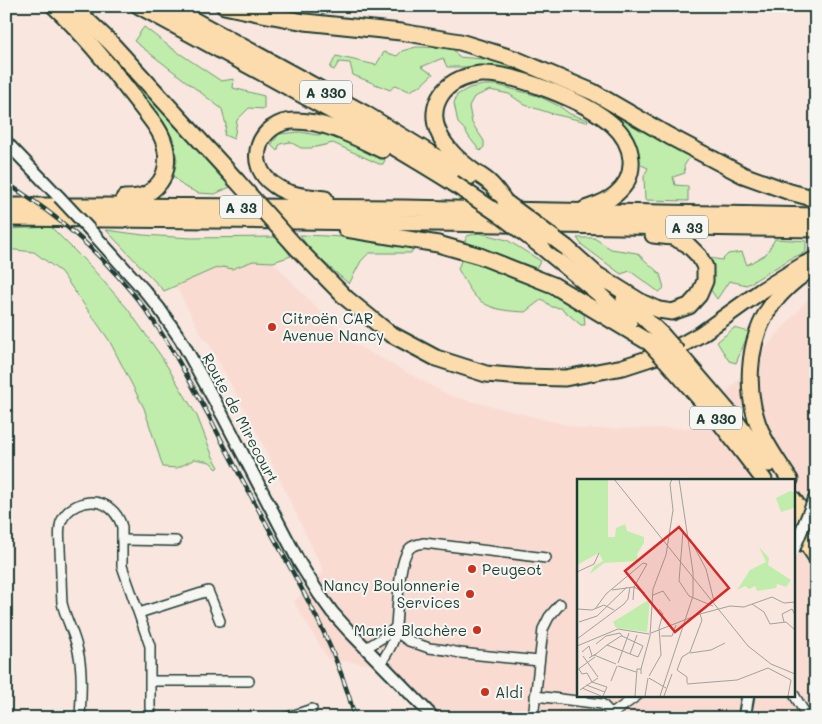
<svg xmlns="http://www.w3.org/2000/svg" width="822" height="724" font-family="Mali,sans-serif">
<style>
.built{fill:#f9dbd2;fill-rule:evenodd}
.green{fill:#c0edab;stroke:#709570}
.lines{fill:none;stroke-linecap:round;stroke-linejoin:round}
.street-casing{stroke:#1f3d34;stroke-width:12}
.secondary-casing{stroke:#1f3d34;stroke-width:15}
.highway-casing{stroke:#1f3d34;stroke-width:19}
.street{stroke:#f6f6f2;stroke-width:9}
.secondary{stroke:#f6f6f2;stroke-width:11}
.highway{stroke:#fcdcac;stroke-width:15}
.rail-casing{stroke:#1f3d34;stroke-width:4.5}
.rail{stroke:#f6f6f2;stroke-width:2.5;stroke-dasharray:8;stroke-linecap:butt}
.secondary-bridge-casing{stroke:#1f3d34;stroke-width:15;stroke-linecap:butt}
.highway-bridge-casing{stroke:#1f3d34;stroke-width:19;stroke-linecap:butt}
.secondary-bridge{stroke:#f6f6f2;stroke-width:11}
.highway-bridge{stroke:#fcdcac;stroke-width:15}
.poi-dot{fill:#c8321e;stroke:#f6f6f2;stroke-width:2}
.labels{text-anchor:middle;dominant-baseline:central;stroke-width:4;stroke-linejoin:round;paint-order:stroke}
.shield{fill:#f6f6f2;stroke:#60746d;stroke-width:1}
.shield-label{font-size:14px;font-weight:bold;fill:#1f3d34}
.poi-label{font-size:15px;fill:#1f3d34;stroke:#f6f6f2;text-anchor:start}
.street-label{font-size:15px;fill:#1f3d34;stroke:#f6f6f2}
.inset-road{fill:none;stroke:#a1a29b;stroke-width:1}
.view{fill:#d62828;fill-opacity:0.15;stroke:#d62828;stroke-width:2.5}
.inset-edge{fill:none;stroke:#1f3d34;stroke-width:2.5}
</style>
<rect width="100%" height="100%" fill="#f8e6df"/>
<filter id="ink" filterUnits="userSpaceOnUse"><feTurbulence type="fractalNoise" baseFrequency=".02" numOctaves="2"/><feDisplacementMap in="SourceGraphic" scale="10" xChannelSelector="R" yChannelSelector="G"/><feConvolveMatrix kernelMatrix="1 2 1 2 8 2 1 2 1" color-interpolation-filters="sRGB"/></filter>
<g filter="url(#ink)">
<!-- built -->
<path class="built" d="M253,261L273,262L347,340L450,396L582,429L696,428L816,290V718H437L384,666L328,659L294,602L324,572L260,438L207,340L205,341L176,286L214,269L223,267L232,269ZM578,480H793V695H578Z"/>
<!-- green -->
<g class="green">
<path d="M144,27L170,47L221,81L234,79L233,88L264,96V109L249,108L237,120L234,139L224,135L226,125L222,109L134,41Z"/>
<path d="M416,47L453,48L458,57L495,60L568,85L691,155L684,166L685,173L673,177L675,185L688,186V201L645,200L644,176L648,168L639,164L637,153L631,138L495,67H447L443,58L421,67L433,74L420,86L409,91L396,85L390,90L353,75L350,63L339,62L334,70L330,68L336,56L376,65L384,52L397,56L402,51Z"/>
<path d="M127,69L170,119L224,178L230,187L215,194L198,193L183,186L173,176L177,161L174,140L162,122L123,73Z"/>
<path d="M484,85H497L538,96L559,106L570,114L588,120L587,122L553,114L525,105L509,94L490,90L474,97L469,106L472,123L484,141V147L480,151L469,137L465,130L458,123L454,103L457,95L469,88Z"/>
<path d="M300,132L317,135L330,134L379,154L385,160L383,164H379L333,143L312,148H301L290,142L280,144L277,151L271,145L279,134Z"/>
<path d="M51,227L91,267L127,308L161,356L197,416L213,457L219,467L217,469L210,462L195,459L177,468L163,467L144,408L109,340L61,272L34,252L6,249V229Z"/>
<path d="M106,230L143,235L191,238L276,237L291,256L273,262L253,261L232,269L223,267L214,269L164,291Z"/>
<path d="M479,233L507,240L541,261L536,268L499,255L464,244L467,236Z"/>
<path d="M300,235C339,236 376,239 414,247L411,253H369L361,261L349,284L310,250Z"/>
<path d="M577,238H594L611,249L637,253L660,274L664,288L659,292L630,271L621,274L582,245Z"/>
<path d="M775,239L806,241V252L790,259L747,285L729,281L717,299L710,289L708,267L709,258L722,260L728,254L742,252L747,265L766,254Z"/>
<path d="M462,258L507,273L554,293L584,314L585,325H581L561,308L552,307L542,299L525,312C507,311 487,310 474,295C468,288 463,277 458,269Z"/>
<path d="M734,328L749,332L736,363L729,361L717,342Z"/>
</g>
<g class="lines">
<defs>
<g id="street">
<path d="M122,540L176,541"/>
<path d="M139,613L208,591L220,621"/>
<path d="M395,628L402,636L409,641L429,648L446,650L460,653L539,661"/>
<path d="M366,648L387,635L395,628"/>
<path d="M381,663C386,655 393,645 395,635C398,616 397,561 410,548C413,545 419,544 424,543L546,558"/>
<path d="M151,681H249"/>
<path d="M793,693L808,718"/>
<path d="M535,696L602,704L615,718"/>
<path d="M612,714L638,695"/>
<path d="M80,718C81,697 83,671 78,651C75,635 66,620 62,603C61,585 61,567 60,549C60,540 58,530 61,522C67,507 85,499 100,503C111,506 119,516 122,527V566L150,646V707L151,713L153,718"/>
<path d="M285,718L312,709"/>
<path d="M533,718L543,629L549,617L560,604"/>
</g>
<g id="secondary">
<path d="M6,142L59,197"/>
<path d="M90,230L144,290L159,308L181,340L223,416L299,562L319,594L332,612L349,631L434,718"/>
<path d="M744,718L748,695"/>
</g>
<g id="highway">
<path d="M54,6C86,36 113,70 139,104C149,117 161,130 165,146C168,158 167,172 160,182C149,196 140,198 124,198"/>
<path d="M72,6L110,42L236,180"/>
<path d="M139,6C245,64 351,119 453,183"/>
<path d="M168,6L364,113L469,177"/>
<path d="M224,6L262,14L305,22L401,32L460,42L515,59L593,92L669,136L743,175L790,192L816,199"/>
<path d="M325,199C307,197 289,196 274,185C243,164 259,121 295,121C326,121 355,137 382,150"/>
<path d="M505,202C501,196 496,189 491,184C487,180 481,176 476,173C461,162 445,149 438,131C433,119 434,106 441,95C450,81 464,76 480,74C513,72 588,102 613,125C634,144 639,175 616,194C607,202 596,205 585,209"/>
<path d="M6,206H100L404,208L816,216"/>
<path d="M6,218L300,221L816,229"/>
<path d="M346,229L438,244L480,256L553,285L650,343"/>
<path d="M542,247L599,294L629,323"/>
<path d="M297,248L346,298L389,333L436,358L486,374L523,377L565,378L623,367L669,352L701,334L761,291L805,264L816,259"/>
<path d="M567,248L605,282"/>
<path d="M599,276L641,302L659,310L672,312L689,306L699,295L705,281V267L699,256L687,244L672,237L653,235"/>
<path d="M624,299L662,335"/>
<path d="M678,353L732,416L769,464"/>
<path d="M665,359L715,416L764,480"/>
<path d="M790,480C781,466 771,452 764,438C743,397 746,340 773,303C782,292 792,282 804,274"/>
<path d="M793,499L816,532"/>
<path d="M793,523L816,557"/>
</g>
</defs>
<!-- street casing -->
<use href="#street" class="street-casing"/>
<!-- secondary casing -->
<use href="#secondary" class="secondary-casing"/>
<!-- highway casing -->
<use href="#highway" class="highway-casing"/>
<!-- street -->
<use href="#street" class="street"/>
<!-- secondary -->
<use href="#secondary" class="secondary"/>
<!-- highway -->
<use href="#highway" class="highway"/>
<defs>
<path id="rail" d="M6,183C60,216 107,259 145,309C170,343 189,380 209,416C226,450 244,483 262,516C297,581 337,645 355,718"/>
</defs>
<!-- rail casing -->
<use href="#rail" class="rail-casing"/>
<!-- rail -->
<use href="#rail" class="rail"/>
<defs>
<g id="secondary-bridge">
<path d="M59,197L90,230"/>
<path d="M793,551L816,495"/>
</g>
<g id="highway-bridge">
<path d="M236,180L297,248"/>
<path d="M453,183L499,214L542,247"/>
<path d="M505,202L567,248"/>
<path d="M662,335L678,353"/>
<path d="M650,343L665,359"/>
</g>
</defs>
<!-- secondary-bridge casing -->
<use href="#secondary-bridge" class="secondary-bridge-casing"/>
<!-- highway-bridge casing -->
<use href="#highway-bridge" class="highway-bridge-casing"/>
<!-- secondary-bridge -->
<use href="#secondary-bridge" class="secondary-bridge"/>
<!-- highway-bridge -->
<use href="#highway-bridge" class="highway-bridge"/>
</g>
</g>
<!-- markers -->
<g class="poi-dot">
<circle cx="272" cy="327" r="5"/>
<circle cx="472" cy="569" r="5"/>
<circle cx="470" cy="594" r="5"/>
<circle cx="477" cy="630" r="5"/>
<circle cx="485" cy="692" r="5"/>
</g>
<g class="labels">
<!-- shield labels -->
<g class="shield">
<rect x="300" y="80.5" width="52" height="23" rx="4"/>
<rect x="220" y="195.5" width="42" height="23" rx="4"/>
<rect x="666" y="215.5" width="42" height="23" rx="4"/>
<rect x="690" y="406.5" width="52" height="23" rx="4"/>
</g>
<g class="shield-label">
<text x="326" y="92">A 330</text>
<text x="241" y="207">A 33</text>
<text x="687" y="227">A 33</text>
<text x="716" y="418">A 330</text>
</g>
<!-- poi labels -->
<g class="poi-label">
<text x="282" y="318">Citroën CAR<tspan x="282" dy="17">Avenue Nancy</tspan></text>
<text x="482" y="569">Peugeot</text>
<text x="460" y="585" text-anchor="end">Nancy Boulonnerie<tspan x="460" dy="17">Services</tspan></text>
<text x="467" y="630" text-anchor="end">Marie Blachère</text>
<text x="495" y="692">Aldi</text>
</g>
<!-- street labels -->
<g class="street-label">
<text transform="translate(241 418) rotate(62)">Route de Mirecourt</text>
</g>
</g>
<!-- overview -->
<g transform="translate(577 479)">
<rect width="218" height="218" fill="#f8e6df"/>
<path d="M0,0H31V58H38L39,49L48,45L50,52L67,58V64L60,75L61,82L27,84L13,95L17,87L26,82L22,74L0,86ZM213,12L217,13V29L204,33L199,19ZM182,68L192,79L191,86L214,101L209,108L200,105L199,109L180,112L178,107L172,110L168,107L160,111L173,91L189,83ZM73,120L70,153L39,149L36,143Z" fill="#c0edab"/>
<path class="inset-road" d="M37,0L171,167L194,185L218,195M106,52L102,102L112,117L136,127M113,60L129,90L137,122M0,93L17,85L22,74M76,116L86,112L93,122M56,121L57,108L68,114M175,125L187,133L193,145L209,143L218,151M0,130L15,131L27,126L37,131M18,130L29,115L66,84L70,85L57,108L35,111M2,143L20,137L50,108M207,143L205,135L215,130L218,136M74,154L123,135L153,127L167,128L195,118L207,124L218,123M84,157H95L99,146M0,160L47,125L51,120L53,108M19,165L29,157L43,154L45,157M0,167L41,150L72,155M5,173L12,167L15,177M113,174L134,171L148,164M53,175L60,156M17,176L19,175L30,166L44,157H45L66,167L61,178L30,166M6,177L21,198M12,179L17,176L39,185M41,184L52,154M41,187L59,193M2,190L5,195L10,194L15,203L30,208L26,217M64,190L73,157L76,110L89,76L96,31L93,5L95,0M0,191L18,178M72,197L84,176L82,149L86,135L82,130M72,199L89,209M34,202L40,187M110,204V198L100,191L105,178L113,173L125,141L123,135M110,205L160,201L191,189L214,201L211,217M9,206L28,213M5,209L24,217M3,211L21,199M58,217L60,190H64V195M68,217L71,199M83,217L116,117V93L102,0M87,217L95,195"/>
<path class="view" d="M102,48L152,109L98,153L48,92Z"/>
<rect width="218" height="218" class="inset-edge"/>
</g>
<!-- margin -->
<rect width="822" height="724" fill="none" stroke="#f6f6f2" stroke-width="25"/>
<rect x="12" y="12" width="797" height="699" fill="none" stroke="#1f3d34" stroke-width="2" filter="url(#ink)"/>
</svg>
